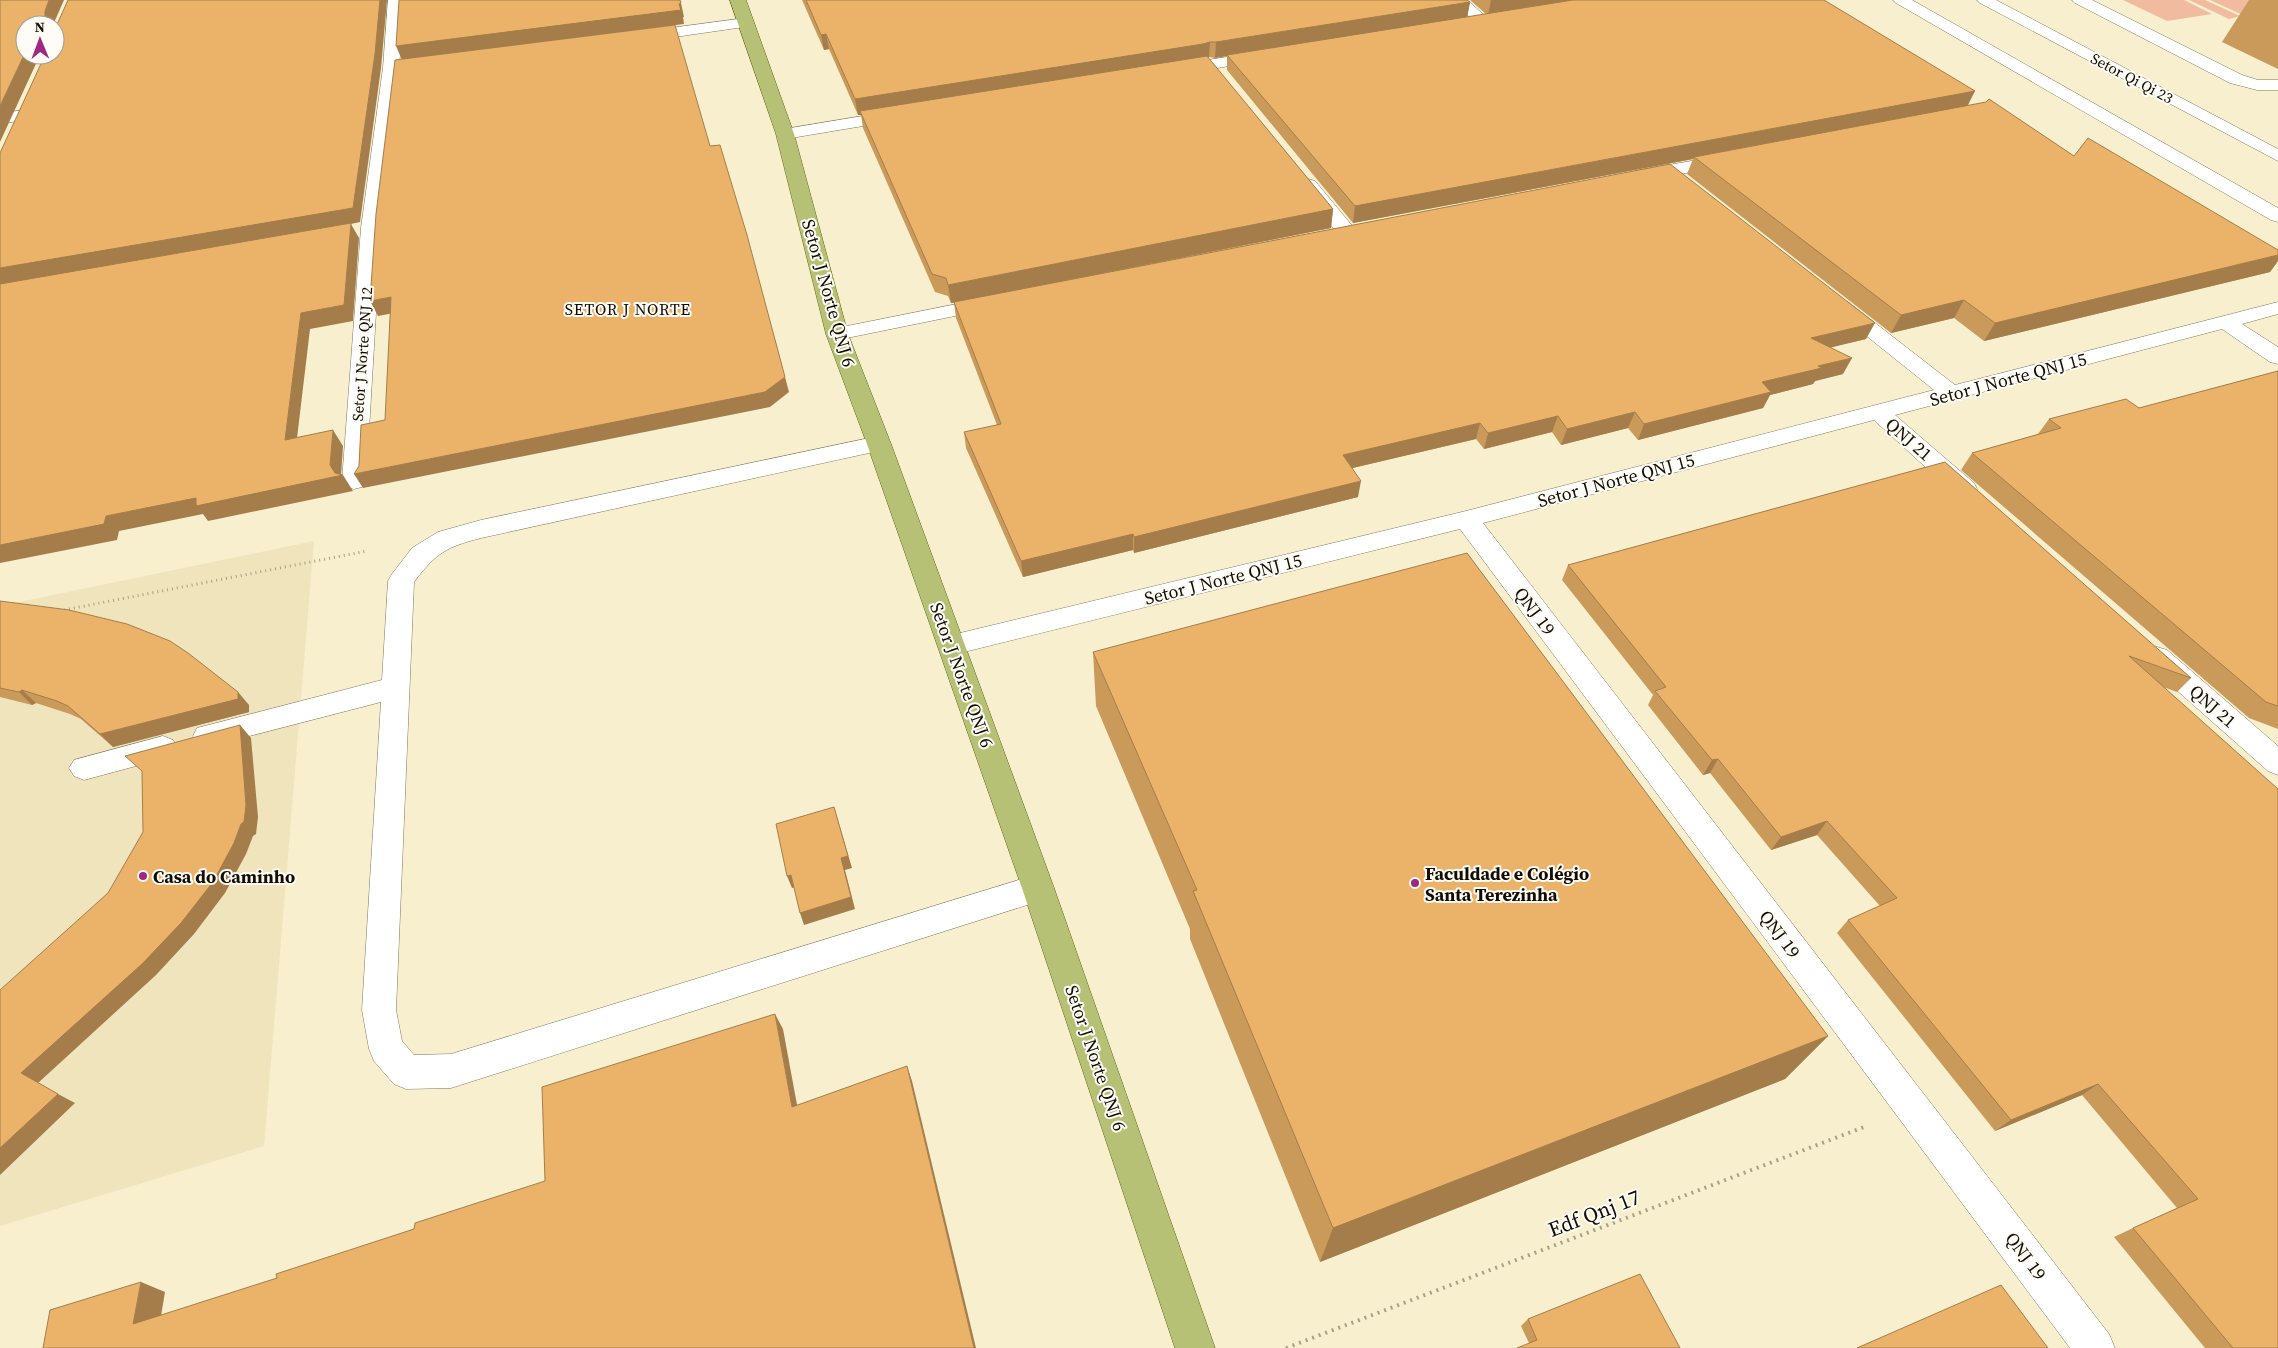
<svg xmlns="http://www.w3.org/2000/svg" width="2278" height="1348" font-family="'Source Serif 4',serif">
<style>
.built{fill:#efe4bb}
.green{fill:#f0bb9f}
.lines{fill:none;stroke-linecap:round;stroke-linejoin:round}
.minor-casing{stroke:#7f7759;stroke-width:1}
.major-casing{stroke:#5d6712;stroke-width:1}
.path-far1{stroke:#a7a087;stroke-width:3;stroke-dasharray:1 4;stroke-linecap:butt}
.path{stroke:#a7a087;stroke-width:4;stroke-dasharray:2 5;stroke-linecap:butt}
.minor{fill:#fff;fill-rule:evenodd}
.major{fill:#b6c176;fill-rule:evenodd}
.wall{fill:#ca9a5b}
.shaded-wall{fill:#a47d4a}
.building{fill:#ebb36a;stroke:#a47d4a}
.poi-dot{fill:#9f2982;stroke:#fefcf5;stroke-width:2}
.labels{text-anchor:middle;dominant-baseline:central;stroke-width:4;stroke-linejoin:round;paint-order:stroke}
.far-street-label{font-size:15px;fill:#110d04;stroke:#fefcf5}
.far-quarter-label{font-size:16px;letter-spacing:1px;fill:#110d04;stroke:#fefcf5}
.street-label{font-size:18px;fill:#110d04;stroke:#fefcf5}
.poi-label{font-size:18px;font-weight:bold;fill:#110d04;stroke:#fefcf5;text-anchor:start}
.near-street-label{font-size:21px;fill:#110d04;stroke:#fefcf5}
</style>
<rect width="100%" height="100%" fill="#f8efce"/>
<!-- built -->
<path class="built" d="M314,541L264,1146L0,1226V606Z"/>
<!-- green -->
<g class="green">
<path d="M2123,0H2184L2212,14L2167,21Z"/>
<path d="M2189,0H2205L2240,16L2229,19Z"/>
<path d="M2210,0H2266L2245,16Z"/>
</g>
<g class="lines">
<defs>
<g id="minor">
<path d="M388,0H404L399,68L381,228L366,481L362,487L354,489L346,487L342,481L361,228L383,68Z"/>
<path d="M1450,0H1467L1492,22L1489,25H1479Z"/>
<path d="M1893,0H1912L2278,208V222L2271,220L1896,3Z"/>
<path d="M1977,0H1996L2278,149V161L1980,3Z"/>
<path d="M2072,0H2092L2242,75L2258,80H2278V90H2257L2230,83L2075,3Z"/>
<path d="M746,18L751,20L754,23L751,26L640,42L634,40L632,37L634,34L640,32Z"/>
<path d="M1265,51L1271,53L1273,56L1271,59L1176,75L1170,73L1168,70L1170,67L1176,65Z"/>
<path d="M23,110L29,111L32,115L29,119L0,124V114Z"/>
<path d="M899,110L905,111L908,115L905,119L785,139L779,138L776,134L779,130Z"/>
<path d="M1726,155L1732,156L1735,160L1732,164L1640,182L1634,180L1631,176L1634,172L1640,170Z"/>
<path d="M1308,179L1315,181L1354,228L1357,232L1354,236L1347,238L1340,236L1301,189L1299,185L1301,181Z"/>
<path d="M992,297L999,299L1002,303L999,307L837,340L829,339L826,334L829,329L837,328Z"/>
<path d="M1841,300L1848,302L1955,385L2278,302V314L2242,324L2278,347V364L2270,362L2222,329L1895,415L1974,483L1977,489L1974,495L1965,497L1956,495L1874,420L1483,523L2109,1334L2115,1348H2070L1460,529L952,655L942,652L939,645L942,638L952,635L1466,511L1934,390L1834,310L1831,306L1834,302Z"/>
<path d="M879,436L887,439L891,444L887,449L481,538C446,547 436,553 414,582L396,1010L402,1041L414,1055L451,1054L1038,874L1049,878L1054,888L1049,898L451,1088L406,1089L394,1084L374,1061L369,1049L362,1010L381,702L207,747L197,744L193,736L197,728L382,680L388,581L392,574L412,548L438,532L481,520Z"/>
<path d="M2157,647L2167,650L2278,746V775L2268,771L2147,664L2143,657L2147,650Z"/>
<path d="M163,736L173,740L177,748L173,756L84,780L74,776L69,768L74,760Z"/>
</g>
<path id="major" d="M730,0H746L794,134L848,334L891,444L1054,888L1215,1348H1175L1022,888L867,444L826,334L776,134Z"/>
</defs>
<!-- minor casing -->
<use href="#minor" class="minor-casing"/>
<!-- major casing -->
<use href="#major" class="major-casing"/>
<!-- path-far1 -->
<path class="path-far1" d="M64,610L367,551"/>
<!-- path -->
<path class="path" d="M1286,1348L1864,1127"/>
<!-- minor -->
<use href="#minor" class="minor"/>
<!-- major -->
<use href="#major" class="major"/>
</g>
<!-- wall -->
<g class="wall">
<path d="M802,0H1467L1470,2L1467,17L1486,14L1470,0H1824L1968,105L2074,156L2278,250V261L2270,272L1984,341L1954,318L1891,333L1687,174L1693,159L1353,223L1227,70V56L1215,58L1209,57L1208,58L1333,209L1331,228L1071,280L1866,339L1831,347L1843,374L1815,381L1813,384L1770,395L1763,408L1638,440L1628,428L1561,445L1552,432L1484,449L1476,439L1352,468L1358,497L1134,553L1133,550L1023,577L966,448L964,432L997,425L956,318L954,303H951L948,296L935,292L863,128L861,115H858L829,49L824,50Z"/>
<path d="M2249,0H2278V69L2222,42Z"/>
<path d="M2278,371V729L2249,718L1961,470L1972,453L2038,434L2049,419L2139,408Z"/>
<path d="M1945,462L2191,678L2177,692L2166,688L2278,1348H2205L2114,1237L2133,1228L2177,1208L2082,1095L1995,1131L1837,933L1848,920L1880,906L1817,835L1771,850L1710,773L1703,775L1648,705L1653,695L1562,580L1568,565Z"/>
<path d="M0,601L249,705V712L113,747L81,719L70,714L36,703L32,705L0,697Z"/>
<path d="M1093,652L1828,1036L1785,1079L1320,1262L1190,939V929L1096,706Z"/>
<path d="M1528,1319L1680,1348L1529,1343L1521,1326Z"/>
</g>
<!-- shaded-wall -->
<g class="shaded-wall">
<path d="M49,0H64L53,25H45V11Z"/>
<path d="M380,0H387L381,68L360,222L351,224L359,238L353,321L310,329L295,455L0,286V268Z"/>
<path d="M1491,0H1581L1488,15Z"/>
<path d="M1470,2L1467,18L1227,55V56L1215,58L1216,42Z"/>
<path d="M681,3L684,17H683L684,24L402,60L396,46Z"/>
<path d="M826,34L829,49L824,50L821,35Z"/>
<path d="M1210,42L1209,57L1202,60L860,111L861,115H858L855,99Z"/>
<path d="M25,53V55H40L0,142V106Z"/>
<path d="M1975,91L1967,107L1694,157L1693,159L1353,223L1355,206Z"/>
<path d="M1333,209L1331,228L951,303L948,285Z"/>
<path d="M2278,255V261L2270,272L1984,341L1995,323Z"/>
<path d="M391,297L399,312L378,316L370,301Z"/>
<path d="M1964,300L1954,318L1891,333L1901,315Z"/>
<path d="M1875,323L1866,339L1804,354L1811,338Z"/>
<path d="M1852,358L1843,374L1815,381L1813,384L1770,395L1763,408L1638,440L1644,424L1762,382L1818,366Z"/>
<path d="M785,377L789,392L770,407L363,488L354,474Z"/>
<path d="M1635,412L1628,428L1561,445L1567,429Z"/>
<path d="M1558,416L1552,432L1484,449L1488,433Z"/>
<path d="M1480,423L1476,439L1340,471L1343,455Z"/>
<path d="M333,430L343,446L341,476L343,475L353,491L208,521L203,514L119,531L117,540L0,563V545L106,516L330,465Z"/>
<path d="M1361,481L1358,497L1134,553V537Z"/>
<path d="M1133,534V550L1023,577L1021,561Z"/>
<path d="M22,690L36,703L32,705L19,692Z"/>
<path d="M238,692L249,705V712L113,747L100,734Z"/>
<path d="M240,725L251,738L258,817L256,834L253,836L246,854L225,893L194,934L156,975L38,1083L21,1073Z"/>
<path d="M1718,759L1710,773L1703,775L1712,760Z"/>
<path d="M834,807L852,868L845,870L855,909L804,925L800,913L841,858Z"/>
<path d="M1827,821L1817,835L1771,850L1781,837Z"/>
<path d="M791,875L796,887L792,888L787,876Z"/>
<path d="M775,1014L783,1029L800,1121L792,1107Z"/>
<path d="M1828,1036L1785,1079L1320,1262L1333,1228Z"/>
<path d="M907,1066L912,1081L976,1348H974Z"/>
<path d="M2098,1084L2082,1095L1995,1131L2011,1120Z"/>
<path d="M58,1094L75,1103L0,1175V1148Z"/>
<path d="M141,1282L165,1292L158,1334L133,1324Z"/>
</g>
<!-- building -->
<g class="building">
<path d="M0,0H49L45,11V25H25V53L0,106Z"/>
<path d="M68,0H380L375,54L353,208L0,268V153L45,55H55V29Z"/>
<path d="M399,0H680L681,3L679,4L681,10L396,46Z"/>
<path d="M806,0H1467L1470,2L1216,42H1210L1203,44L855,99L826,34L821,35Z"/>
<path d="M1573,0H1824L1975,91L1355,206L1227,55Z"/>
<path d="M675,25L710,146L720,145L747,235L785,377L765,392L354,474L359,466L361,425L385,420L391,297L370,301L376,214L395,60Z"/>
<path d="M1207,56L1333,209L948,285L946,278L932,274L860,111Z"/>
<path d="M1989,99L2074,156L2088,138L2278,250V255L1995,323L1964,300L1901,315L1694,157L1986,102Z"/>
<path d="M1670,164L1875,323L1811,338L1852,358L1818,366L1822,368L1762,382L1771,392L1644,424L1635,412L1567,429L1558,416L1488,433L1480,423L1343,455L1361,481L1134,537L1133,534L1021,561L964,432L1001,424L954,302Z"/>
<path d="M351,223L344,305L301,313L285,440L333,430L330,465L335,473L343,475L196,506V498L106,516L104,524L0,545V284Z"/>
<path d="M2278,371V706L2266,702L1972,453L2061,428L2049,419L2126,399L2139,408Z"/>
<path d="M1945,462L2191,678L2129,656L2278,789V1348H2233L2133,1228L2198,1199L2098,1084L2011,1120L1848,920L1897,898L1827,821L1781,837L1718,759L1712,760L1655,691L1666,687L1568,565Z"/>
<path d="M1467,553L1828,1036L1333,1228L1193,891L1197,890L1093,652Z"/>
<path d="M0,601L69,610L127,624L170,641L188,653L238,692V699L100,734L68,706L57,701L22,690L19,692L0,688Z"/>
<path d="M240,725L246,805L244,822L241,824L234,843L213,882L181,923L142,964L21,1073L58,1094L0,1148V990L108,893L143,832L142,771L125,756Z"/>
<path d="M834,807L848,856L841,858L851,897L800,913L791,875L787,876L776,824Z"/>
<path d="M775,1014L792,1107L907,1066L974,1348H43L50,1310L141,1282L133,1324L277,1278L276,1274L414,1229L415,1223L545,1181L542,1087Z"/>
<path d="M1640,1274L1680,1348H1517L1537,1340L1528,1319Z"/>
<path d="M2001,1285L2048,1348H1857Z"/>
</g>
<!-- markers -->
<g class="poi-dot">
<circle cx="143" cy="876" r="5"/>
<circle cx="1415" cy="883" r="5"/>
</g>
<g class="labels">
<!-- far-street labels -->
<g class="far-street-label">
<text transform="translate(2132 78) rotate(28)">Setor Qi Qi 23</text>
<text transform="translate(362 354) rotate(-86)">Setor J Norte QNJ 12</text>
</g>
<!-- far-quarter labels -->
<g class="far-quarter-label">
<text x="628" y="309">SETOR J NORTE</text>
</g>
<!-- street labels -->
<g class="street-label">
<text transform="translate(829 293) rotate(74)">Setor J Norte QNJ 6</text>
<text transform="translate(2008 379) rotate(-15)">Setor J Norte QNJ 15</text>
<text transform="translate(1909 439) rotate(41)">QNJ 21</text>
<text transform="translate(1616 480) rotate(-15)">Setor J Norte QNJ 15</text>
<text transform="translate(1223 579) rotate(-14)">Setor J Norte QNJ 15</text>
<text transform="translate(1535 611) rotate(53)">QNJ 19</text>
<text transform="translate(962 675) rotate(70)">Setor J Norte QNJ 6</text>
<text transform="translate(2213 706) rotate(41)">QNJ 21</text>
<text transform="translate(1780 934) rotate(53)">QNJ 19</text>
<text transform="translate(1096 1058) rotate(71)">Setor J Norte QNJ 6</text>
<text transform="translate(2026 1256) rotate(53)">QNJ 19</text>
</g>
<!-- poi labels -->
<g class="poi-label">
<text x="1425" y="873">Faculdade e Colégio<tspan x="1425" dy="21">Santa Terezinha</tspan></text>
<text x="153" y="876">Casa do Caminho</text>
</g>
<!-- near-street labels -->
<g class="near-street-label">
<text transform="translate(1594 1213) rotate(-21)">Edf Qnj 17</text>
</g>
</g>
<!-- north arrow -->
<g transform="translate(40 40) rotate(359)"><circle r="24" fill="#fefcf5" stroke="#9f9c95"/>
<path d="M0-4L9 19L0 12L-9 19Z" fill="#9f2982"/>
<text y="-8" font-size="14" font-weight="bold" text-anchor="middle" fill="#110d04">N</text>
</g>
</svg>
